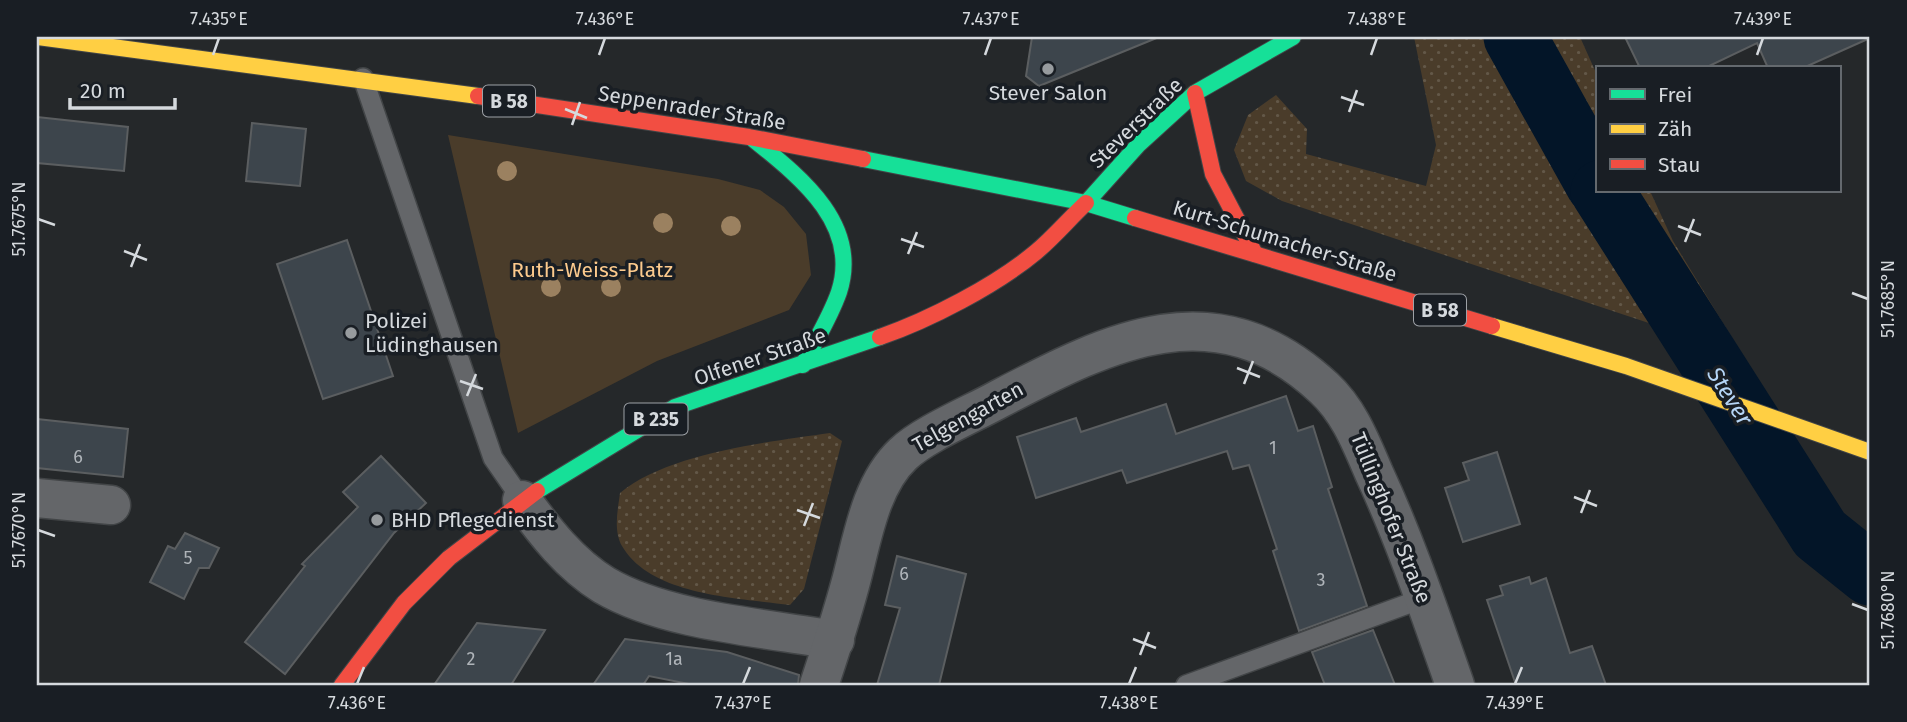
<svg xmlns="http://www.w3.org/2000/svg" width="1907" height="722" font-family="'Fira Sans',sans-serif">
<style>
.grass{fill:url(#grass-dots)}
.park{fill:#4a3c2a}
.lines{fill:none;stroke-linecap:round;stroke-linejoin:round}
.river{stroke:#031528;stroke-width:63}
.building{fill:#3d454c;stroke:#5b5e60;stroke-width:2}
.lane-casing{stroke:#424547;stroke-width:22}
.street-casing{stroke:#424547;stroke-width:41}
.fast-casing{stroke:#424547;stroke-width:18}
.slow-casing{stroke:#424547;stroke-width:18}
.jam-casing{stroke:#424547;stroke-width:18}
.lane{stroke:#646669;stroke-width:19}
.street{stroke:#646669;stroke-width:38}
.fast{stroke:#16e098;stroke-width:16}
.slow{stroke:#ffcf43;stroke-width:16}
.jam{stroke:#f24e42;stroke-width:16}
.tree{fill:#9b8160}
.ticks{fill:none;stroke:#d5d9dd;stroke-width:2.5}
.poi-dot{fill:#979b9e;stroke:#191e24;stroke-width:2.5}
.labels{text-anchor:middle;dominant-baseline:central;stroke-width:7;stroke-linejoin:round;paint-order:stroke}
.number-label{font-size:18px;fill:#afb4b9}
.shield{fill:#191e24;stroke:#9da1a6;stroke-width:2}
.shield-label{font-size:19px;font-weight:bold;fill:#d5d9dd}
.poi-label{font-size:21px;fill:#d5d9dd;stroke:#191e24;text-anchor:start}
.street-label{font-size:21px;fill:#d5d9dd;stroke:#191e24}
.park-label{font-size:21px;fill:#fcca8d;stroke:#191e24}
.water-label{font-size:23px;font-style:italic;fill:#b5d5f6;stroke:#191e24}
.neatline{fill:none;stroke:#d5d9dd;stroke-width:2.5}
.ticks-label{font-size:18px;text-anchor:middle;fill:#d5d9dd}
</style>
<defs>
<pattern id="grass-dots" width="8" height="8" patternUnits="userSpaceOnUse" patternTransform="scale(1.75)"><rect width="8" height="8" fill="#4a3c2a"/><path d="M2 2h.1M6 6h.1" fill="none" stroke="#635848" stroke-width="1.8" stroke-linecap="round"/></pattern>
</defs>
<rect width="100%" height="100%" fill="#25282a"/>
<!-- grass -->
<g class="grass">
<path d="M1414,37H1580L1597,75V191H1650L1673,241L1742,354L1282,201L1246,181L1234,150L1248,115L1276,95L1307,129L1306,154L1426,186L1436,145Z"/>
<path d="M830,433L842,441L804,589L790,605C739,598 651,596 622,546C613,530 618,509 620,493C668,453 768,442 830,433Z"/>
</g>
<!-- park -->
<path class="park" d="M448,135L718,179L760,190L784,207L806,234L811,275L789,310L657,361L518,433Z"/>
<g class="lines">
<!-- river -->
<g class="river">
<path d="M1515,37L1597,184"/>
<path d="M1602,191L1820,534L1870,574"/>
</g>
</g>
<!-- building -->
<g class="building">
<path d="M1032,37H1159L1039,86L1026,76Z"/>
<path d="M1625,37H1870V38L1803,68H1768L1757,43L1705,68H1640Z"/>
<path d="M37,117L128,127L124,171L37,163Z"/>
<path d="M252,123L306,129L300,186L246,181Z"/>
<path d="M347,240L393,376L323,399L277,264Z"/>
<path d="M1286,396L1298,431L1313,426L1332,487L1328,489L1367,606L1299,631L1273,551L1277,549L1249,465L1233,469L1227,451L1127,483L1122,470L1036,498L1017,437L1076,418L1081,432L1166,404L1176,434Z"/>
<path d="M37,419L128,429L123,477L37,468Z"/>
<path d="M1497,452L1520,524L1463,542L1445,488L1469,480L1463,463Z"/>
<path d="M381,456L426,503L394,533L285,674L245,642L305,566L302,564L358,507L343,492Z"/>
<path d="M185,533L219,548L209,568H199L184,599L150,582L168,546L175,549Z"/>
<path d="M897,556L966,574L939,685H877L900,608L885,605Z"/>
<path d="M1529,577L1531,584L1546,578L1570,653L1592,646L1606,685H1516L1487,600L1503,595L1500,586Z"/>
<path d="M477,623L545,630L511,685H434Z"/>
<path d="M1373,630L1395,685H1325L1312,652Z"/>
<path d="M625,639L727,652L799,675L798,685H694L649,676L643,685H593Z"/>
</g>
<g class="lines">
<defs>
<g id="lane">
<path d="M363,78L493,458L522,500"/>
<path d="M1186,685L1424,598"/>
</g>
<g id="street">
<path d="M37,498L111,505"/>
<path d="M522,500C545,532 570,564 604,585C665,621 765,628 835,640"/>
<path d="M819,685C830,652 841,618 850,585C862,542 869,486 903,454C924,434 972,414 999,399C1110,341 1216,287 1324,388C1349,411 1361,443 1374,473C1406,542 1430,614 1455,685"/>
</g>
<g id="fast">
<path d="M753,139C800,177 861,224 839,292C830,318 815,341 803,365"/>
<path d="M863,159L1086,203L1135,218"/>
<path d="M1086,203L1139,144L1195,93L1293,37"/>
<path d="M537,491L675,407L880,337"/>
</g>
<g id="slow">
<path d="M38,37L478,96"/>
<path d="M1492,326L1626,366L1870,452"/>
</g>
<g id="jam">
<path d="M1195,93L1213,174L1255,254"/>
<path d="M478,96L749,137L863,159"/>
<path d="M1135,218L1492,326"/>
<path d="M880,337C929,320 995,286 1036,252C1054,237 1069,219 1086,203"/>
<path d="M342,685L404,603L449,558L537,491"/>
</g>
</defs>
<!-- lane casing -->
<use href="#lane" class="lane-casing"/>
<!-- street casing -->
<use href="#street" class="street-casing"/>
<!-- fast casing -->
<use href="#fast" class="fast-casing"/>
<!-- slow casing -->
<use href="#slow" class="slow-casing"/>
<!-- jam casing -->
<use href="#jam" class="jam-casing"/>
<!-- lane -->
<use href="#lane" class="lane"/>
<!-- street -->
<use href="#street" class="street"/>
<!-- fast -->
<use href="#fast" class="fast"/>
<!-- slow -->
<use href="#slow" class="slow"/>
<!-- jam -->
<use href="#jam" class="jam"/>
</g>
<!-- trees -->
<g class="tree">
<circle cx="507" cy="171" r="10"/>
<circle cx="663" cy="223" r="10"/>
<circle cx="731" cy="226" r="10"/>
<circle cx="551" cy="287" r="10"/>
<circle cx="611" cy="287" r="10"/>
</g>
<!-- ticks -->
<path class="ticks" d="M213,55L219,38M599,55L605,38M985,55L991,38M1371,55L1377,38M1757,55L1763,38M1341,97L1364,105M565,109L587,118M1349,112L1357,90M572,125L580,102M38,219L55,225M1678,226L1701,235M901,239L924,247M1685,242L1694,219M124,251L147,260M908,254L917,232M131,267L140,244M1852,293L1868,299M1237,368L1260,377M460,381L483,389M1244,384L1253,361M467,396L476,374M1574,497L1597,506M797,510L820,518M1581,513L1590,490M804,526L813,503M38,530L55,536M1852,604L1868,610M1133,639L1156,648M1140,655L1149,632M357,684L364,667M743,684L750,667M1129,684L1136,667M1515,684L1522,667"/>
<!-- markers -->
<g class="poi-dot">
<circle cx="1048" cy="69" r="7"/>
<circle cx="351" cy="333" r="7"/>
<circle cx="377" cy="520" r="7"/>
</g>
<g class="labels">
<!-- number labels -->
<g class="number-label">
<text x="1273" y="448">1</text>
<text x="78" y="457">6</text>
<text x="188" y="558">5</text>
<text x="904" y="574">6</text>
<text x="1321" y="580">3</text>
<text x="471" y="659">2</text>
<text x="674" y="659">1a</text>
</g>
<!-- shield labels -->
<g class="shield">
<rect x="483" y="85.5" width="52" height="31" rx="5"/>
<rect x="1414" y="294.5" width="52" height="31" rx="5"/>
<rect x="624.5" y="403.5" width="63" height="31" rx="5"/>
</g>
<g class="shield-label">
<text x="509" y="101">B 58</text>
<text x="1440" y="310">B 58</text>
<text x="656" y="419">B 235</text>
</g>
<!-- poi labels -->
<g class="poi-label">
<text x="1048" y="93" text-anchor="middle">Stever Salon</text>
<text x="365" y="321">Polizei<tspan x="365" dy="24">Lüdinghausen</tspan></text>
<text x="391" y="520">BHD Pflegedienst</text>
</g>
<!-- street labels -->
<g class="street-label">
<text transform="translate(692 108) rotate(9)">Seppenrader Straße</text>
<text transform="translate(1136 123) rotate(-44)">Steverstraße</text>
<text transform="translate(1285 241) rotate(17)">Kurt-Schumacher-Straße</text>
<text transform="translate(760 357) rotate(-19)">Olfener Straße</text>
<text transform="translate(968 417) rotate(-29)">Telgengarten</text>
<text transform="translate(1391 518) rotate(68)">Tüllinghofer Straße</text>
</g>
<!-- park labels -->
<g class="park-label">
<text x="592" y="270">Ruth-Weiss-Platz</text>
</g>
<!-- water labels -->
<g class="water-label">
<text transform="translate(1730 396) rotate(58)">Stever</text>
</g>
</g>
<!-- border -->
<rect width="1907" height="722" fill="none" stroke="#191e24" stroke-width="77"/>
<!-- legend -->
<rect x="1596" y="66" width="245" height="126" fill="#191e24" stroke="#64696e" stroke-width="2"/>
<rect x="1610" y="89" width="35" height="10" fill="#16e098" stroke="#64696e" stroke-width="2"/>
<text x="1658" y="102" font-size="21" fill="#d5d9dd">Frei</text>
<rect x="1610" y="124" width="35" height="10" fill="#ffcf43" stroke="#64696e" stroke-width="2"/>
<text x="1658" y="136" font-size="21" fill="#d5d9dd">Zäh</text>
<rect x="1610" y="159" width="35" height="10" fill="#f24e42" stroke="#64696e" stroke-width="2"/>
<text x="1658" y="172" font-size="21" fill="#d5d9dd">Stau</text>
<!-- scale -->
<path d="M70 98v10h105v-10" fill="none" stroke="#d5d9dd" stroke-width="3.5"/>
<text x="80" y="98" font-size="21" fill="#d5d9dd" stroke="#191e24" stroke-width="5" paint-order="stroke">20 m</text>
<rect x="38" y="38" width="1830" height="646" class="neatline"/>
<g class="ticks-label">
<text x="219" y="25">7.435°E</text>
<text x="605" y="25">7.436°E</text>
<text x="991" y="25">7.437°E</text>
<text x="1377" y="25">7.438°E</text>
<text x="1763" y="25">7.439°E</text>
<text transform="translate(19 219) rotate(-90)" y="6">51.7675°N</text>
<text transform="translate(1888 299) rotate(-90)" y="6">51.7685°N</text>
<text transform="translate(19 530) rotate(-90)" y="6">51.7670°N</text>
<text transform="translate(1888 610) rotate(-90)" y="6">51.7680°N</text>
<text x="357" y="709">7.436°E</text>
<text x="743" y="709">7.437°E</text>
<text x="1129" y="709">7.438°E</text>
<text x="1515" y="709">7.439°E</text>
</g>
</svg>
